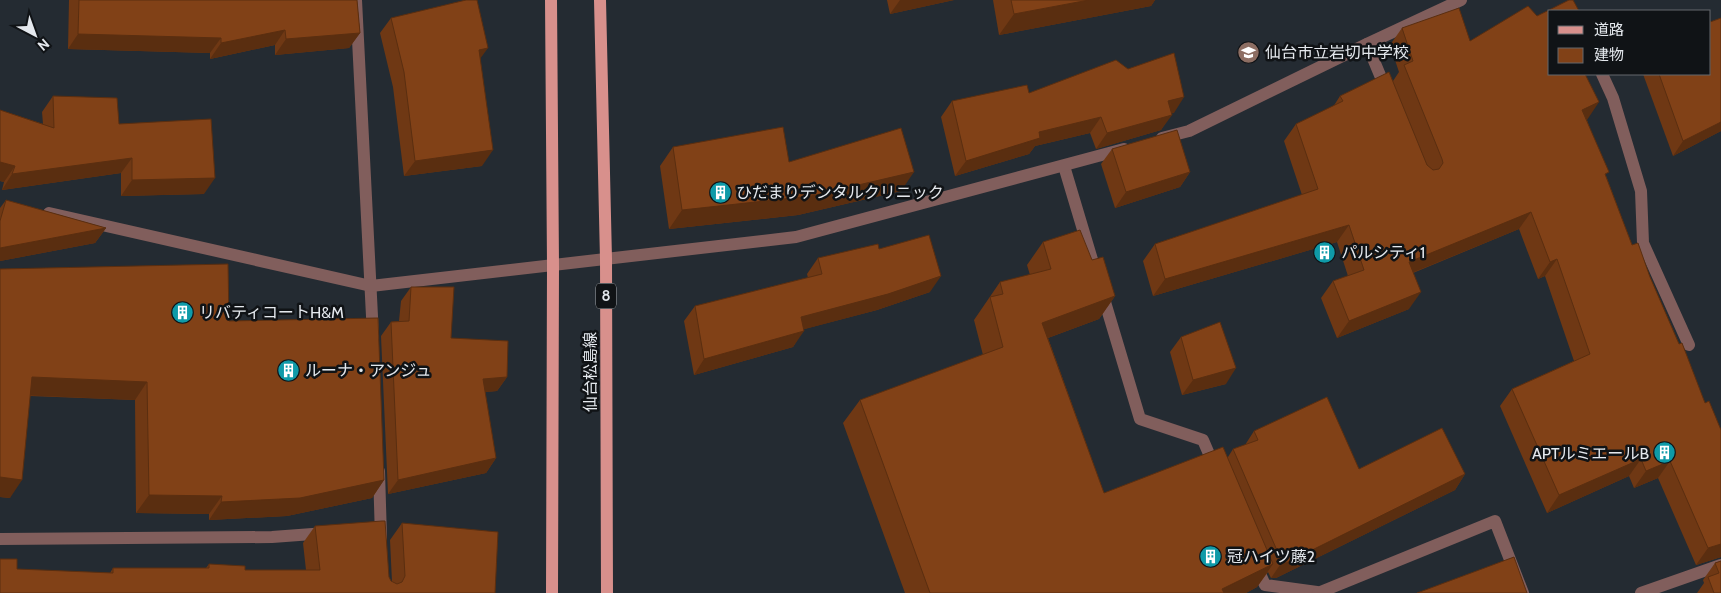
<svg xmlns="http://www.w3.org/2000/svg" width="1721" height="593" font-family="Cabin,'Noto Sans JP',sans-serif">
<style>
.lines{fill:none;stroke-linecap:round;stroke-linejoin:round}
.minor{stroke:#815e5c;stroke-width:12}
.major{stroke:#d8908c;stroke-width:12}
.wall{fill:#6f3814}
.shaded-wall{fill:#5a2e10}
.building{fill:#814117;stroke:#5a2e10}
.labels{text-anchor:middle;dominant-baseline:central;stroke-width:5;stroke-linejoin:round;paint-order:stroke}
.shield{fill:#101316;stroke:#a4a8ac;stroke-width:1}
.shield-label{font-size:15px;font-weight:bold;fill:#e4e8ed}
.poi-label{font-size:16px;fill:#e4e8ed;stroke:#101316;text-anchor:start}
.street-label{font-size:16px;fill:#e4e8ed;stroke:#101316}
</style>
<rect width="100%" height="100%" fill="#242b32"/>
<g class="lines">
<!-- minor -->
<g class="minor">
<path d="M356,0L373,336"/>
<path d="M1367,44L1387,92"/>
<path d="M1602,74L1613,98L1641,191L1643,243L1689,345"/>
<path d="M1162,138L1189,131L1367,44L1461,0"/>
<path d="M1064,166L1096,273"/>
<path d="M49,213L371,286L796,237L1124,149"/>
<path d="M1102,292L1140,419L1203,440L1215,468"/>
<path d="M379,471L381,538"/>
<path d="M0,539L272,537L326,533"/>
<path d="M1256,565L1265,585L1317,592"/>
<path d="M1318,593L1495,521L1523,593"/>
<path d="M1641,593L1721,565"/>
</g>
<!-- major -->
<g class="major">
<path d="M551,0L553,266L552,593"/>
<path d="M600,0L606,259L607,593"/>
</g>
</g>
<!-- wall -->
<g class="wall">
<path d="M69,0H357L360,33L349,48L275,55V45L210,59V53L68,49Z"/>
<path d="M887,0H954L890,14Z"/>
<path d="M993,0H1155L1151,6L999,35Z"/>
<path d="M1550,11L1606,176L1632,245L1650,277L1705,403L1721,430V557L1696,565L1658,478L1634,488L1629,476L1547,513L1500,406L1512,389L1574,361L1545,276L1538,279L1519,229L1413,273L1409,309L1337,338L1321,298L1333,281L1348,276L1337,242L1153,296L1143,261L1155,244L1302,195L1284,141L1296,124L1333,107L1340,96L1393,81L1399,72L1390,45L1402,28L1470,41Z"/>
<path d="M391,18L482,166L404,176L393,87L380,33Z"/>
<path d="M1643,74H1710L1721,131L1673,156Z"/>
<path d="M53,96L119,124L204,194L121,196V173L2,190L4,182L0,181V110L43,124L42,112Z"/>
<path d="M952,101L1174,113H1172L1161,130L1096,149L1090,133L1035,146L1029,154L955,176L941,117Z"/>
<path d="M673,147L789,162L901,191L798,215L669,229L660,166Z"/>
<path d="M1112,149L1190,172L1180,187L1115,208L1101,164Z"/>
<path d="M6,200L106,228L95,243L0,261V208Z"/>
<path d="M1043,242L1092,260L1115,296L1099,319L1048,338L1104,493L1228,457L1233,449L1245,445L1254,431L1359,469L1465,474L1455,490L1276,578H1271L1268,572L1257,587L1246,593H905L843,423L860,400L983,355L974,320L1000,282L1030,275L1027,265Z"/>
<path d="M879,249L930,292L877,310L804,329L793,347L694,375L684,321L695,306L808,278L807,274L818,258Z"/>
<path d="M0,269L229,321L384,480L372,498L287,516L209,520V514L136,513L135,400L30,396L10,498L0,497Z"/>
<path d="M411,287L451,338L507,377L497,391L485,392L496,458L486,473L388,494L381,336L391,322L399,321L401,301Z"/>
<path d="M1181,337L1226,384L1182,395L1170,352Z"/>
<path d="M402,523L495,593L110,573L113,568H206L209,564L245,570H306L303,543L315,526L389,577L391,581L392,582L390,540Z"/>
<path d="M1721,561V593H1697L1704,583L1703,580L1715,563Z"/>
</g>
<!-- shaded-wall -->
<g class="shaded-wall">
<path d="M900,0H954L890,14Z"/>
<path d="M1089,0H1155L1151,6L999,35L1014,14Z"/>
<path d="M285,30L275,45L210,59L221,43Z"/>
<path d="M360,33L349,48L275,55L286,39Z"/>
<path d="M78,34L221,38L210,53L68,49Z"/>
<path d="M488,48L477,63L479,50Z"/>
<path d="M1184,97L1174,113L1157,117L1168,101Z"/>
<path d="M1599,102L1587,120L1582,110Z"/>
<path d="M1172,115L1161,130L1096,149L1107,133Z"/>
<path d="M1101,117L1090,133L1035,146L1029,154L955,176L966,161L1039,132Z"/>
<path d="M1721,122V131L1673,156L1683,141Z"/>
<path d="M493,150L482,166L404,176L415,161Z"/>
<path d="M132,158L121,173L2,190L12,174Z"/>
<path d="M0,162L15,166L4,182L0,181Z"/>
<path d="M914,172L901,191L798,215L669,229L682,210Z"/>
<path d="M1190,172L1180,187L1115,208L1126,192Z"/>
<path d="M215,178L204,194L121,196L132,180Z"/>
<path d="M1531,212L1519,229L1397,279L1409,262Z"/>
<path d="M1349,225L1337,242L1153,296L1165,279Z"/>
<path d="M106,228L95,243L0,261V248Z"/>
<path d="M1557,259L1545,276L1538,279L1550,262Z"/>
<path d="M941,276L930,292L877,310L790,333L801,317Z"/>
<path d="M1421,292L1409,309L1337,338L1349,321Z"/>
<path d="M1115,296L1099,319L1026,346L1042,323Z"/>
<path d="M804,331L793,347L694,375L704,359Z"/>
<path d="M1236,368L1226,384L1182,395L1193,380Z"/>
<path d="M32,377L147,382L135,400L19,395Z"/>
<path d="M507,377L497,391L473,393L483,379Z"/>
<path d="M496,458L486,473L388,494L398,480Z"/>
<path d="M1641,459L1629,476L1547,513L1559,495Z"/>
<path d="M1670,461L1658,478L1634,488L1646,471Z"/>
<path d="M1465,474L1455,490L1276,578H1271L1282,562Z"/>
<path d="M0,477L22,480L10,498L0,497Z"/>
<path d="M384,480L372,498L287,516L209,520L221,502Z"/>
<path d="M149,495L222,496L209,514L136,513Z"/>
<path d="M1721,544V557L1696,565L1708,548Z"/>
<path d="M1273,564L1257,587L1246,593H1220L1222,589Z"/>
</g>
<!-- building -->
<g class="building">
<path d="M79,0H357L360,33L286,39L285,30L221,43V38L78,34Z"/>
<path d="M466,0H477L488,48L479,50L493,150L415,161L404,72L391,18Z"/>
<path d="M1011,0H1089L1014,14Z"/>
<path d="M1569,0H1573L1579,11H1550V74H1585L1599,102L1582,110L1609,172L1605,174L1632,245L1638,243L1650,277L1679,344L1682,343L1705,403L1709,401L1721,430V544L1708,548L1670,461L1646,471L1641,459L1559,495L1512,389L1590,354L1557,259L1550,262L1531,212L1409,262L1421,292L1349,321L1333,281L1364,270L1349,225L1165,279L1155,244L1318,189L1296,124L1343,101L1340,96L1389,72L1427,165L1433,170L1439,169L1443,163L1442,159L1404,65L1413,61L1402,28L1459,8L1470,41L1528,6L1537,16Z"/>
<path d="M1721,18V122L1683,141L1659,74H1710V22Z"/>
<path d="M1174,53L1184,97L1168,101L1172,115L1107,133L1101,117L1039,132L1040,138L966,161L952,101L1027,85L1029,93L1116,60L1128,69Z"/>
<path d="M53,96L117,98L119,124L211,119L215,178L132,180V158L12,174L15,166L0,162V110L54,128Z"/>
<path d="M783,127L789,162L901,128L914,172L811,196L682,210L673,147Z"/>
<path d="M1177,130L1190,172L1126,192L1112,149Z"/>
<path d="M6,200L106,228L0,248V221Z"/>
<path d="M1080,230L1092,260L1103,257L1115,296L1042,323L1104,493L1223,447L1273,564L1222,589L1224,593H930L860,400L1003,347L990,297L1003,294L1000,282L1051,269L1043,242Z"/>
<path d="M929,235L941,276L888,294L801,317L804,331L704,359L695,306L822,274L818,258L878,244L879,249Z"/>
<path d="M228,264L229,321L378,318L384,480L300,498L221,502L222,496L149,495L147,382L32,377L22,480L0,477V269Z"/>
<path d="M411,287H454L451,338L508,341L507,377L483,379L496,458L398,480L391,322L409,321Z"/>
<path d="M1220,322L1236,368L1193,380L1181,337Z"/>
<path d="M1327,397L1359,469L1442,428L1465,474L1286,563L1282,562L1233,449L1258,440L1254,431Z"/>
<path d="M382,521H385L389,577L391,581L397,584L402,582L405,576L402,523L498,532L495,593H0V559H17V569L113,573V568H209V564L245,566V570H320L315,526Z"/>
<path d="M1514,557L1527,593H1417Z"/>
<path d="M1721,561V593H1714L1708,577L1719,573L1715,563Z"/>
</g>
<!-- icons -->
<defs>
<symbol id="school-disc" viewBox="-11 -11 22 22"><circle r="9.5" fill="#8d6e63" stroke="#101316"/><path d="M0-5L7-2L0 1L-7-2ZM-4 1L0 2.5L4 1V4Q0 6-4 4Z" fill="#fff"/></symbol>
<symbol id="building-disc" viewBox="-11 -11 22 22"><circle r="9.5" fill="#0f9aa8" stroke="#101316"/><path d="M-4-6H4V6H1V3H-1V6H-4ZM-2.5-4.3h1.7v1.8h-1.7ZM.8-4.3h1.7v1.8H.8ZM-2.5-1h1.7V.8h-1.7ZM.8-1h1.7V.8H.8Z" fill="#fff"/></symbol>
</defs>
<g fill-rule="evenodd">
<use href="#school-disc" x="1236" y="40" width="25" height="25"/>
<use href="#building-disc" x="708" y="180" width="25" height="25"/>
<use href="#building-disc" x="1312" y="240" width="25" height="25"/>
<use href="#building-disc" x="170" y="300" width="25" height="25"/>
<use href="#building-disc" x="276" y="358" width="25" height="25"/>
<use href="#building-disc" x="1652" y="440" width="25" height="25"/>
<use href="#building-disc" x="1198" y="544" width="25" height="25"/>
</g>
<g class="labels">
<!-- shield labels -->
<rect class="shield" x="596" y="283.5" width="20" height="25" rx="4"/>
<g class="shield-label">
<text x="606" y="296">8</text>
</g>
<!-- poi labels -->
<g class="poi-label">
<text x="1265" y="52">仙台市立岩切中学校</text>
<text x="736" y="192">ひだまりデンタルクリニック</text>
<text x="1341" y="252">パルシティ1</text>
<text x="199" y="312">リバティコートH&amp;M</text>
<text x="305" y="370">ルーナ・アンジュ</text>
<text x="1649" y="453" text-anchor="end">APTルミエールB</text>
<text x="1227" y="556">冠ハイツ藤2</text>
</g>
<!-- street labels -->
<g class="street-label">
<text transform="translate(590 372) rotate(-90)">仙台松島線</text>
</g>
</g>
<!-- legend -->
<rect x="1548" y="10" width="162" height="65" fill="#101316" stroke="#65686c"/>
<rect x="1558" y="26" width="25" height="8" fill="#d8908c" stroke="#65686c"/>
<text x="1594" y="35" font-size="15" fill="#e4e8ed">道路</text>
<rect x="1558" y="48" width="25" height="15" fill="#814117" stroke="#65686c"/>
<text x="1594" y="60" font-size="15" fill="#e4e8ed">建物</text>
<!-- north arrow -->
<g transform="translate(35 35) rotate(139)" stroke="#101316" stroke-width="4" paint-order="stroke">
<path d="M0-4L9 19L0 12L-9 19Z" fill="#e4e8ed"/>
<text y="-8" font-size="14" font-weight="bold" text-anchor="middle" fill="#e4e8ed">N</text>
</g>
</svg>
